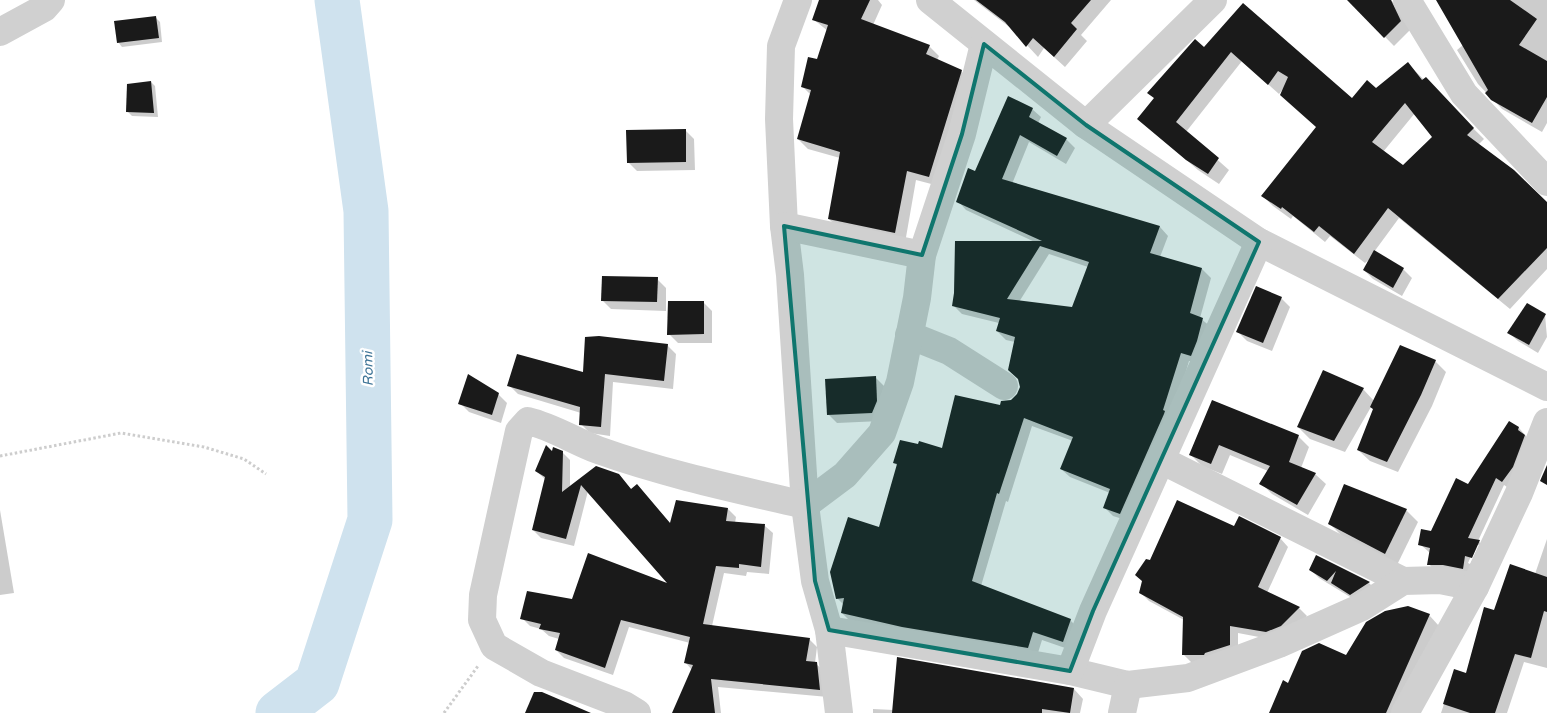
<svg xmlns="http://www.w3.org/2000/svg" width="1547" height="713" font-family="'Varela Round',sans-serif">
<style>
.shadow{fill:#0003;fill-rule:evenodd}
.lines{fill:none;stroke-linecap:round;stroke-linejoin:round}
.river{stroke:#cfe2ee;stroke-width:45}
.building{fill:#1a1a1a;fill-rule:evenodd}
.path{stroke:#cdcdcd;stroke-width:3;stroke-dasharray:2.5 2.5;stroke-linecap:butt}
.minor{stroke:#d0d0d0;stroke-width:28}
.marked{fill:#0f766e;fill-opacity:0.2;stroke:#0f766e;stroke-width:4;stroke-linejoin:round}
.labels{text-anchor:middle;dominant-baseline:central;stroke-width:5;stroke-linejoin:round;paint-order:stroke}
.water-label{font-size:14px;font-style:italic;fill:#3f7597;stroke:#fff}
</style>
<rect width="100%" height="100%" fill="#fff"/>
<!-- shadow -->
<g class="shadow">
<path d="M821,0H878L882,5L873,25L929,46L939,56L937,60L961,71L971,81L939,186L916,180L905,243L839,229L829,219L840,158L808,149L798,139L811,95L802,86L818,60L828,31L813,19Z"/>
<path d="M974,0H1111L1081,35L1087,41L1065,67L1044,48L1038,57L1012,29Z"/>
<path d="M1349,0H1391L1400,9L1410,30L1394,46Z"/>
<path d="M1437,0H1547V123L1542,132L1502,109L1478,84L1457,50L1463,45Z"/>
<path d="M1243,5L1353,100L1376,90L1408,64L1484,139L1478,145L1547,204V269L1510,309L1399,218L1374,252L1403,269L1412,278L1402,296L1373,279L1364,270L1372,257L1365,263L1330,236L1325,242L1293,216L1291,219L1273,206L1263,196L1317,127L1283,89L1279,94L1242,61L1186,132L1229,170L1219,184L1198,170L1139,119ZM1415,113L1433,137L1403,167L1383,152Z"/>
<path d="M156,18L160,22L162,42L122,47L118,42Z"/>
<path d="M151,82L155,86L158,117L132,116L127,111Z"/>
<path d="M1032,109L1041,117L1038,123L1066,139L1075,148L1066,164L1029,142L1012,184L1160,227L1168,236L1160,257L1202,269L1211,278L1200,318L1211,327L1199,364L1189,361L1172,419L1129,521L1113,516L1105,508L1110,493L1070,477L1061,469L1073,441L1032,426L1008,502L1006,501L981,586L1070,620L1079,629L1071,650L1042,640L1037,656L851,622L842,613L844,605L837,598L880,529L898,466L894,463L943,449L1018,395L1021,387L1015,342L1006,340L997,331L999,323L962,314L953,305L1037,243L966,210L958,201L976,173ZM1049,254L1088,267L1072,309L1019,302Z"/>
<path d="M685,130L694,139L695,170L637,171L628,162Z"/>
<path d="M657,279L666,288V311L611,309L602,300Z"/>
<path d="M1281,298L1290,307L1272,351L1247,341L1238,332Z"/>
<path d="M703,302L712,311V343H678L669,334Z"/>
<path d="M1545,315L1547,337L1538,353L1518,341L1509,333Z"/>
<path d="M667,345L676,354L673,389L613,382L610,436L590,433L581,424V413L518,394L509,385L584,374Z"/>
<path d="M1435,361L1446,372L1432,406L1398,472L1370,461L1358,450L1374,410L1371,407L1345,452L1310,439L1298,427L1363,389L1374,401Z"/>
<path d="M875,377L884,386L881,421L837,423L828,414Z"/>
<path d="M498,394L507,403L501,423L469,412L460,403Z"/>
<path d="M1213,401L1298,436L1309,447L1301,468L1315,474L1326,484L1308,515L1272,494L1261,483L1268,471L1230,455L1222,474L1202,466L1191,455Z"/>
<path d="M1519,428L1532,443L1510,489L1504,485L1478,541L1487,548L1470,576L1436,572L1429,564L1430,553L1420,544ZM1476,545H1479L1470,564L1468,563Z"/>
<path d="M562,452L570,460V488L618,475L632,490L644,494L671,524L728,509L736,517L735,523L765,526L773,533L769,574L747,572L746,576L724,573L712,626L809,639L817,647L815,663L825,672L828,697L718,687L721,713H673L692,670L685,662L690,643L629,627L613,675L564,658L556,650L559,639L549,636L541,629L530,626L522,618L573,600L672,586L588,491L574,546L541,538L533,530L546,480L536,471L553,453Z"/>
<path d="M0,510L14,593L0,595Z"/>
<path d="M1406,510L1418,522L1397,565L1342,536L1330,524Z"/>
<path d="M1235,527L1280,538L1288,547L1267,593L1299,608L1307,616L1289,634L1275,640L1238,633V654L1192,663L1183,654L1184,620L1149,601L1141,593L1151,562Z"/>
<path d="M1547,539V668L1524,662L1507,713H1441L1455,671L1467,675L1495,611L1535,574Z"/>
<path d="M1317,557L1369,583L1378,592L1360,603L1319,578L1310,569Z"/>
<path d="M1429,615L1439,626L1401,713H1270L1288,684Z"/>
<path d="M1074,689L1083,699L1080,713H873V709L894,710Z"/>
</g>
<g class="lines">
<!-- river -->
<path class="river" d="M278,713L317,683L370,520L366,211L337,0"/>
</g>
<!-- building -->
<g class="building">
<path d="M819,0H870L861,19L930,45L926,54L962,70L929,177L907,171L895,233L828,219L840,152L797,139L811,90L801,87L808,57L817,59L828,25L812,20Z"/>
<path d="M976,0H1091L1071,23L1077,29L1054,57L1033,38L1026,47L1005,22Z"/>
<path d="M1347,0H1391L1401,21L1384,38Z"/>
<path d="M1436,0H1510L1537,19L1519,45L1547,61V97L1532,123L1491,100L1485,93L1488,90Z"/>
<path d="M1243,3L1352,98L1367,80L1376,88L1408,62L1422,80L1426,77L1474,128L1467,135L1514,170L1547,202V248L1498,299L1388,208L1354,254L1319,226L1314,232L1282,207L1281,209L1261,196L1316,127L1280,95L1288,77L1278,71L1268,85L1231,52L1176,122L1219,158L1208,174L1186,160L1137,119L1154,98L1147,93L1195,39L1204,47ZM1405,103L1432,137L1403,165L1372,142Z"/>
<path d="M156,16L159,38L117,43L114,21Z"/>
<path d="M151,81L154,113L126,112L127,84Z"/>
<path d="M1008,96L1033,108L1029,117L1067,138L1057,156L1020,135L1002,179L1160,226L1150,253L1202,268L1190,313L1203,318L1197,341L1191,356L1181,353L1163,410L1165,411L1164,414L1120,514L1103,508L1110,489L1060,469L1073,437L1024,418L999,494L997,493L972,581L1071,619L1063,642L1033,632L1028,648L902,627L841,613L844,598L836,599L830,572L848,517L879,527L897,464L893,463L900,440L918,444L919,441L942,448L955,395L1000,405L1001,401L1011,400L1017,394L1020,387L1018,379L1008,370L1015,337L996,331L1000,318L952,306L954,293L955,241H1042L956,202L968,168L975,171ZM1040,246L1089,262L1072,307L1007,299Z"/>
<path d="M686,129V162L627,163L626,130Z"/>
<path d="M1374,250L1404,268L1393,288L1363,270Z"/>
<path d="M602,276L658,277L657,302L601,301Z"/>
<path d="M1256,286L1282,297L1263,343L1236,332Z"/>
<path d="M668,301H704V334L667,335Z"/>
<path d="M1527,303L1546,314L1529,345L1507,333Z"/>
<path d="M599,336L668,344L664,381L605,374L601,427L579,425L580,407L507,386L517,354L583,372L585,337Z"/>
<path d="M1400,345L1436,360L1421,395L1387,462L1357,450L1373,409L1370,407Z"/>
<path d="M1323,370L1364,388L1334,441L1297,427Z"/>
<path d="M468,374L499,393L492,415L458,404Z"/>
<path d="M876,376L877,401L872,413L827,415L825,379Z"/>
<path d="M1212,400L1299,435L1289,462L1316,473L1297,505L1259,484L1270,466L1219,445L1211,464L1189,455Z"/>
<path d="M1509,421L1519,427L1518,430L1525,435L1513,467L1502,482L1496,478L1468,538L1480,540L1472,558L1465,556L1463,569L1443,565H1427L1430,548L1418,545L1421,529L1431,531L1456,478L1468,484Z"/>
<path d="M546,445L552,451L553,447L563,451L562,492L596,466L619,474L631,489L637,484L670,523L676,500L728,508L726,521L765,524L761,567L739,564V568L716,566L703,624L810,638L806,661L817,662L820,690L711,679L715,713H672L693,665L684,663L690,637L621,620L605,668L555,650L560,633L539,629L541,624L520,619L527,591L572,599L588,553L667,583L581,485L566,539L532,530L545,477L535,471Z"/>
<path d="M1547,465V485L1540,481Z"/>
<path d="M1344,484L1407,509L1385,554L1328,524Z"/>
<path d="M1177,500L1234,526L1239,516L1281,537L1258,587L1300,607L1281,626L1266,632L1230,626V645L1205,653L1204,655H1182L1183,617L1139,593L1142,581L1135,575L1146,559L1150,560Z"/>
<path d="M1316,555L1370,582L1350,595L1331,583L1336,571L1327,581L1309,570Z"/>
<path d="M1510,564L1547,577V612L1544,611L1531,658L1515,654L1495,713H1470L1443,704L1454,669L1466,673L1484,607L1494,610Z"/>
<path d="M1408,606L1430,614L1386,713H1269L1283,680L1288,683L1302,651L1319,643L1346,655L1366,622L1385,611Z"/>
<path d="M897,657L1074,688L1070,713L1042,709V713H892Z"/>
<path d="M534,692H542L591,713H525Z"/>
</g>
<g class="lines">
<!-- path -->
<g class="path">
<path d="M0,456L121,433L204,447L244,459L266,474"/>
<path d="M444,713L478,666"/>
</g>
<!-- minor -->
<g class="minor">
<path d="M798,0L781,46L779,119L784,226L790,275L805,505L815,581L829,630L839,713"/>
<path d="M930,0L1086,125L1259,242L1547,387"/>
<path d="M1407,0L1464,94L1547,182"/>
<path d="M0,32L44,8L51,0"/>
<path d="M1086,125L1213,0"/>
<path d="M784,226L922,255"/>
<path d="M909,335L949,351L1004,386"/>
<path d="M1161,460L1403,581"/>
<path d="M829,630L1070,671L1128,685L1188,678L1279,644L1362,607L1403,581L1440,580L1475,587"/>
<path d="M1070,671L1093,611L1259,242"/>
<path d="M637,713L624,705L541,673L494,646L482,620L483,595L519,431L528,421C553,427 574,441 598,450C665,474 736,489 805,505L845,475L882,433L900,382L917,298L922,255L962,134L984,44"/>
<path d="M1122,713L1128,685"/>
<path d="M1405,713L1475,587L1519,493L1547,422"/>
</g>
</g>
<!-- marked area -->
<path class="marked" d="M984,44L1086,125L1259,242L1093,611L1070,671L829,630L815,581L784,226L922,255L962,134Z"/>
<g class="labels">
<!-- water labels -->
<g class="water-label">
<text transform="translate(368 369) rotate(-91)">Romi</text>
</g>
</g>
</svg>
